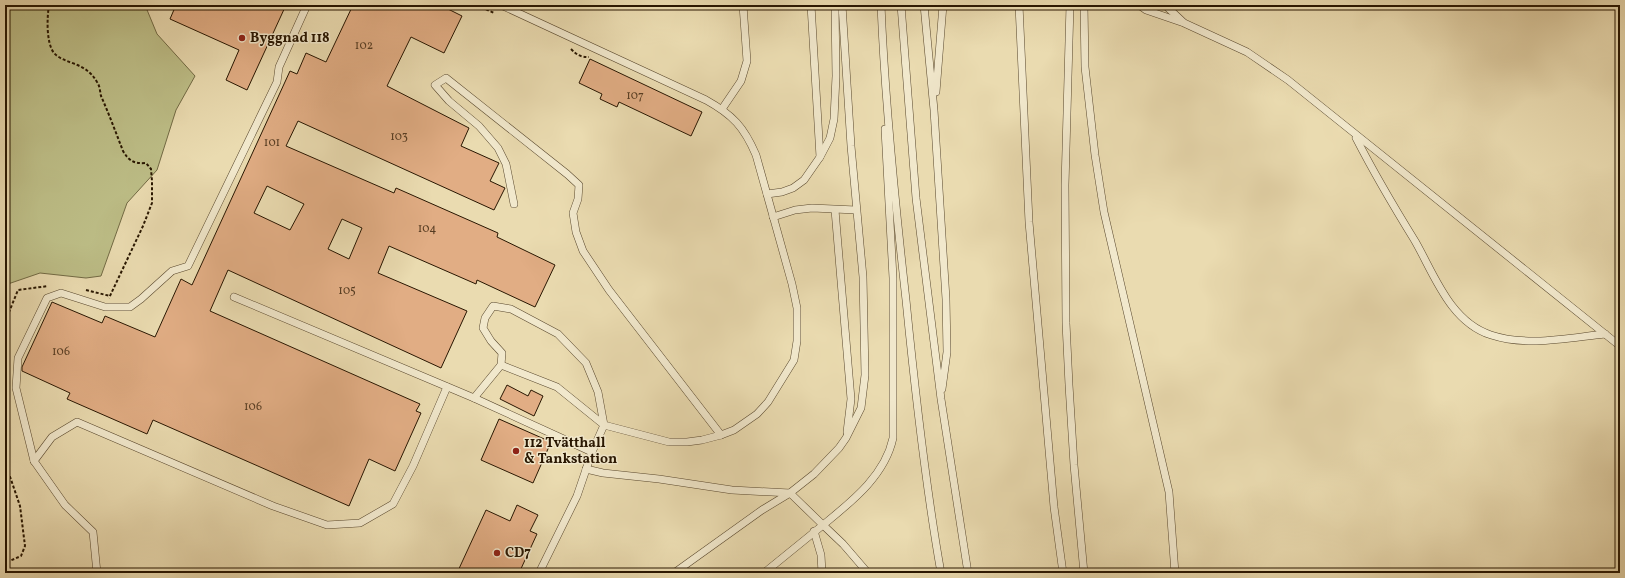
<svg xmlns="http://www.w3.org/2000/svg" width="1625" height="578" font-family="Vollkorn,serif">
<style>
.green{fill:#bdbe87;stroke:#726a44}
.building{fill:#e1ad84;stroke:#281601;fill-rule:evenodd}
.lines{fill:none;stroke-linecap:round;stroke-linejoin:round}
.lane-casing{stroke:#58472d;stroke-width:8}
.path{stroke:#281601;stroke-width:2;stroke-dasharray:3 2;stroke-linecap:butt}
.lane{stroke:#f1e8cc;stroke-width:7}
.poi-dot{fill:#8f2418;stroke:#f1e8cc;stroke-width:1.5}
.labels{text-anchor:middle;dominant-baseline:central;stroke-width:3;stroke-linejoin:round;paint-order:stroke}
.number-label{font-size:12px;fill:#563c22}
.poi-label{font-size:14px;font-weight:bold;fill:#281601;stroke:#f1e8cc;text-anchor:start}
</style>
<rect width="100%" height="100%" fill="#eadbb0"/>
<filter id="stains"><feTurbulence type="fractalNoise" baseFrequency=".005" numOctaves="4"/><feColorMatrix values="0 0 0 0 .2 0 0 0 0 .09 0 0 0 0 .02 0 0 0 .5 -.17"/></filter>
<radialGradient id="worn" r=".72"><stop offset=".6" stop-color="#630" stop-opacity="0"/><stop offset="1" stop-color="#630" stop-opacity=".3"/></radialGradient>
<!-- green -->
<path class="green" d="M5,5H145L157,34L195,76L176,110L157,170L127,203L101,276L86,278L40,273L5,285Z"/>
<!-- building -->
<g class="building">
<path d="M176,5H286L247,90L226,80L239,50L170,19Z"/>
<path d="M353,5H440L462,16L444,53L411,37L387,86L469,128L461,146L499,163L490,181L505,188L494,210L298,121L286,146L394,193L396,188L498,233L497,237L555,265L535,307L477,280L476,284L389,246L378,273L467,311L441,368L228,270L210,311L420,404L416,411L421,413L395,471L369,459L349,506L153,420L147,434L67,399L70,393L22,371V367L52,302L102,323L105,316L155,337L181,279L192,285L290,71L297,74L306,53L326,62ZM267,186L304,204L290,230L254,213ZM342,219L362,228L349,259L328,249Z"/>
<path d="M590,59L702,112L691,136L619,102L617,107L600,99L602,94L579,83Z"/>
<path d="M507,385L528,396L531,390L543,396L534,416L500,399Z"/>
<path d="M499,419L551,442L533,483L481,460Z"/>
<path d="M517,505L538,515L530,531L537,534L519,573H457L486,510L510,521Z"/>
</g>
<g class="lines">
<defs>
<g id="lane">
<path d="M501,5L706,100C733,115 744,127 756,155L792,284L797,308V341L794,360L768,402L757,414L734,430L721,435L702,440L687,442H669L604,425L598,392L586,363L558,334L511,309L493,306L485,318L483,328L491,341L502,353L501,365L474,398L592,452"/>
<path d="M881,5C885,104 895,202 906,300C915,391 925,483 941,573"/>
<path d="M901,5L916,198L941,399L968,573"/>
<path d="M924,5L934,110L946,299L947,352L942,389"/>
<path d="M1019,5L1029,222L1054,507L1063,573"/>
<path d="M1070,5L1065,185L1066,323L1069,385L1074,465L1084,573"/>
<path d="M1084,5L1085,67L1095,155L1104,212L1169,492L1175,573"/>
<path d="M1139,5L1146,10L1184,23L1247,52L1288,80L1620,346"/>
<path d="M1165,5L1183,22"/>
<path d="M936,92L943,5"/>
<path d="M722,109L741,81L747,61L743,5"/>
<path d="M1356,138C1374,173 1394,207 1415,241C1434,274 1450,322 1491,335C1528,347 1567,338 1605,334"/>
<path d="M820,157L830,138L834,119L836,76L835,5"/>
<path d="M767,194L782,192L793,188L804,180L820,157L811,5"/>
<path d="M514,204L506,164L498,148L479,126L449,101L435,85L446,78L567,174L579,185L578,199L573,213L576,232L583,251L609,290L721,435"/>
<path d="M835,210L851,399L847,432"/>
<path d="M773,217L795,210L812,208L856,210"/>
<path d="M234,297L474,398"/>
<path d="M501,365L557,387L604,425L592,452L577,496L539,573"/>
<path d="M34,461L16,388L18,358L47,298L61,293L105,307H130L141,299L172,271L188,266L277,82L279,67L307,5"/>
<path d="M586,469L603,473L659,479L732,490L790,493L823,525L764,573"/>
<path d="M814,531L821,555L822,573"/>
<path d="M97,573L93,532L65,505L34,461L52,437L77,422L273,506L327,525L360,523L393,504L413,466L447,387"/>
<path d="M674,573L762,510L790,493L814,474L839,448L846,438L861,408L865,375L863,277L851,146L842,5"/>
<path d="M868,573L843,544L823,525C851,502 885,476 893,438V278L885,129"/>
</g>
</defs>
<!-- lane casing -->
<use href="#lane" class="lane-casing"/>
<!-- path -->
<g class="path">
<path d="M49,5C47,17 46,43 54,53C65,65 85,61 97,82C100,86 100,92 101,96C109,114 116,133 123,151C129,161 134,164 146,163L151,169L152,181V203L143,226L109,298"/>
<path d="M477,5L494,13"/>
<path d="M571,49C577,55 580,57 589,57"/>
<path d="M86,290L110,296"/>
<path d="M5,322L18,290L48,286"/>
<path d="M5,462L20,506L25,546L21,556L5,563"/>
</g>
<!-- lane -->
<use href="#lane" class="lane"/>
</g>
<!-- markers -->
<g class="poi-dot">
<circle cx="242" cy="38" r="4"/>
<circle cx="516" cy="451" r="4"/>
<circle cx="497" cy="553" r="4"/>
</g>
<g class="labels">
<!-- number labels -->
<g class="number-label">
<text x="364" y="46">102</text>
<text x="635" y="96">107</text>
<text x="399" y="137">103</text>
<text x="272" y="143">101</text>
<text x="427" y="229">104</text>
<text x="347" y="291">105</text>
<text x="61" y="352">106</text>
<text x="253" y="407">106</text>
</g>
<!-- poi labels -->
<g class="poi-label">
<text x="250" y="38">Byggnad 118</text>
<text x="524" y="443">112 Tvätthall<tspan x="524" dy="16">&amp; Tankstation</tspan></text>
<text x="505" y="553">CD7</text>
</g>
</g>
<!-- margin -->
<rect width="1625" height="578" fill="none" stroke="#eadbb0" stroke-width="20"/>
<rect x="6" y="6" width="1613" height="566" fill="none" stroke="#281601" stroke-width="2"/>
<rect x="10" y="10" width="1605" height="558" fill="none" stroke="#281601"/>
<rect width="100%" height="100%" filter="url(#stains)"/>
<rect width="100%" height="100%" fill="url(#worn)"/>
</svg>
